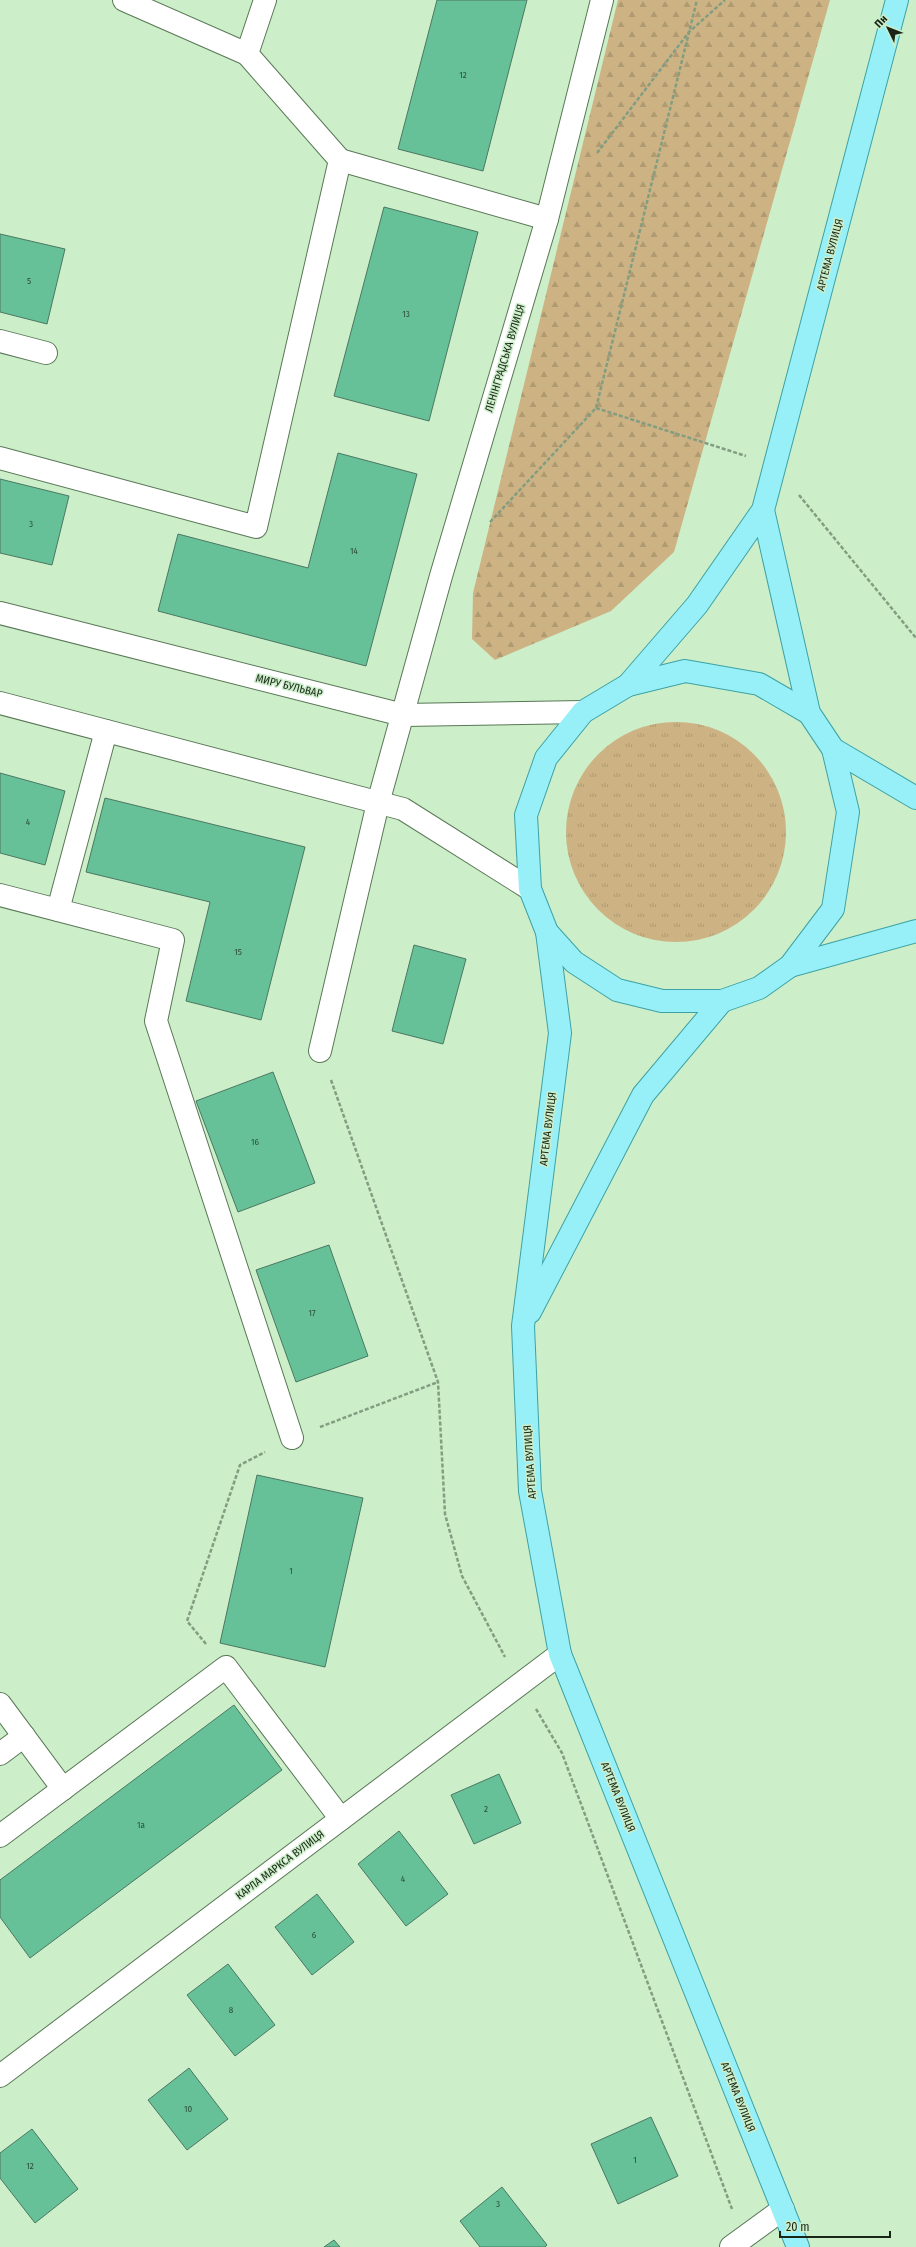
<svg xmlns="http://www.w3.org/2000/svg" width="916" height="2247" font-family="'Fira Sans Condensed',sans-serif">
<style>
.grass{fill:url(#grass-tufts)}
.forest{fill:url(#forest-firs)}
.building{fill:#66c198;stroke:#4b7862}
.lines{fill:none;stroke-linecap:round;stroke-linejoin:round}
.minor-casing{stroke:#5a7857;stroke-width:24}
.major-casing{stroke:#3da2a5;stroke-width:24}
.path{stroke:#839d81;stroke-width:2.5;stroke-dasharray:4 2;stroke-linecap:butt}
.minor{stroke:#fff;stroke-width:22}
.major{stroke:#97f0f7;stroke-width:22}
.labels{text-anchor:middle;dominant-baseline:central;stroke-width:3;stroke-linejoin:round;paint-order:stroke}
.number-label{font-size:9px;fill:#2c4c37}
.street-label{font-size:11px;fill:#182517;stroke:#cceec9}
</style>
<defs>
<pattern id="grass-tufts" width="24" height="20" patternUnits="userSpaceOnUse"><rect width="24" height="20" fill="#cdb384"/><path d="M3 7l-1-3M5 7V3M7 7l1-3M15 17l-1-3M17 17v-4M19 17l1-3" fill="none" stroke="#af9a71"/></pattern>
<pattern id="forest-firs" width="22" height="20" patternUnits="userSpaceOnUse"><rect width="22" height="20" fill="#cdb384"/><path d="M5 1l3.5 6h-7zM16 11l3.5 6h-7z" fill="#af9a71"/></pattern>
</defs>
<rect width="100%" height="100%" fill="#cceec9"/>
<!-- grass -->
<circle class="grass" cx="676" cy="832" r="110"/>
<!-- forest -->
<path class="forest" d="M618,0H830L674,552L611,611L495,660L472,639L473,593Z"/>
<!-- building -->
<g class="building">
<path d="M437,0H527L483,171L398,149Z"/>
<path d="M384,207L478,232L429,421L334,396Z"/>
<path d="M0,234L65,249L47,324L0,312Z"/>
<path d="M338,453L417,474L366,666L158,611L178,534L308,568Z"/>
<path d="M0,479L69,496L52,565L0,553Z"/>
<path d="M0,773L65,791L45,865L0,853Z"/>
<path d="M105,798L305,847L261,1020L186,1001L210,902L86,872Z"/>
<path d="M414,945L466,959L443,1044L392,1031Z"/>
<path d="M273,1072L315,1183L238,1212L196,1101Z"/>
<path d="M329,1245L368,1356L296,1382L256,1270Z"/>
<path d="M257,1475L363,1498L325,1667L220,1643Z"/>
<path d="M234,1705L282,1770L30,1958L0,1917V1880Z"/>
<path d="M499,1774L521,1823L474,1844L451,1795Z"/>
<path d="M399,1831L448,1894L406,1926L358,1864Z"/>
<path d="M317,1894L354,1942L312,1975L275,1927Z"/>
<path d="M228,1964L275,2025L235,2056L187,1995Z"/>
<path d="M189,2068L228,2119L187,2150L148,2100Z"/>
<path d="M651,2117L678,2176L618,2204L591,2144Z"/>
<path d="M32,2129L78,2189L35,2223L0,2178V2153Z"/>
<path d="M502,2187L547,2245L545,2247H480L460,2221Z"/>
<path d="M334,2240L340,2247H324Z"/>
</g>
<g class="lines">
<defs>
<g id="minor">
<path d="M124,0L247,54"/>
<path d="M265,0L247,54L340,160"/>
<path d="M0,341L46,353"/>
<path d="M0,458L256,527L340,160L547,219"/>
<path d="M0,613L403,715L583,712"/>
<path d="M0,703L403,809L530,889"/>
<path d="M0,895L173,940L156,1021L292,1438"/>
<path d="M58,910L106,731"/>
<path d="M320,1051L378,803L441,576L547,219L602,0"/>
<path d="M0,1704L63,1789"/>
<path d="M0,1754L24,1736"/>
<path d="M0,1836L226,1667L341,1819"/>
<path d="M0,2076L560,1654"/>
<path d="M731,2247L783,2209"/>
</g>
<g id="major">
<path d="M763,510L809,713L833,749L848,812L833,909L790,966L759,988L722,1001H662L617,990L574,962L547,932L530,889L526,815L546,758L583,712L628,685L697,605L763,510L897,0"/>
<path d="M628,685L685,671L759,684L809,713"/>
<path d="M833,749L916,798"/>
<path d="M547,932L560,1033L523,1326L530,1491L560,1654L798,2247"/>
<path d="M790,966L916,931"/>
<path d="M530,1312L643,1095L722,1001"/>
</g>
</defs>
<!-- minor casing -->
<use href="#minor" class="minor-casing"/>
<!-- major casing -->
<use href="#major" class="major-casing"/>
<!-- path -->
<g class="path">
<path d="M597,153L689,32L725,0"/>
<path d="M596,408L746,456"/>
<path d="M799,495L916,638"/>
<path d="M490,522L596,408L697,0"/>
<path d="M331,1080L438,1382L445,1514L462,1576L505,1657"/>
<path d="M320,1427L438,1382"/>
<path d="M206,1644L187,1621L240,1465L265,1452"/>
<path d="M536,1709L562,1753L732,2209"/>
</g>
<!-- minor -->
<use href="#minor" class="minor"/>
<!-- major -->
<use href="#major" class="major"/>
</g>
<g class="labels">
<!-- number labels -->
<g class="number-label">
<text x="463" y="75">12</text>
<text x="29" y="281">5</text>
<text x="406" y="314">13</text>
<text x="31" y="524">3</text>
<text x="354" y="551">14</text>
<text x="28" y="822">4</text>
<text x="238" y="952">15</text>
<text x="255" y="1142">16</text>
<text x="312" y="1313">17</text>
<text x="291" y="1571">1</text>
<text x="486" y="1809">2</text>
<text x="141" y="1825">1а</text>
<text x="403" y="1879">4</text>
<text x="314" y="1935">6</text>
<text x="231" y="2010">8</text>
<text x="188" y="2109">10</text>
<text x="635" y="2160">1</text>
<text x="30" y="2166">12</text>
<text x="498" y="2204">3</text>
</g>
<!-- street labels -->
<g class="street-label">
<text transform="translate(830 255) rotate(-75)">АРТЕМА ВУЛИЦЯ</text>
<text transform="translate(505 358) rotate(-73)">ЛЕНІНГРАДСЬКА ВУЛИЦЯ</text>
<text transform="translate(289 686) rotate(14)">МИРУ БУЛЬВАР</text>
<text transform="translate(548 1129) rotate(-83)">АРТЕМА ВУЛИЦЯ</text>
<text transform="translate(530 1462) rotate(-94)">АРТЕМА ВУЛИЦЯ</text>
<text transform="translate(618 1797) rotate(68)">АРТЕМА ВУЛИЦЯ</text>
<text transform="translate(280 1865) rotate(-37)">КАРЛА МАРКСА ВУЛИЦЯ</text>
<text transform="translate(738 2097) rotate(68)">АРТЕМА ВУЛИЦЯ</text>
</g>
</g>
<!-- north arrow -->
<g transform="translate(888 28) rotate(313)" stroke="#cceec9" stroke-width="3" paint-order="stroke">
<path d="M0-3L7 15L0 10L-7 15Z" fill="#182517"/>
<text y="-6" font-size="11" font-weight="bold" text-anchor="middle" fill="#182517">Пн</text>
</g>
<!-- scale -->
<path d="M780 2231v6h110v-6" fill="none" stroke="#182517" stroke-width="2"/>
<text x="786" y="2231" font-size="12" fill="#182517" stroke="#cceec9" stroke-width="3" paint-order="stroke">20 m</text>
</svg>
